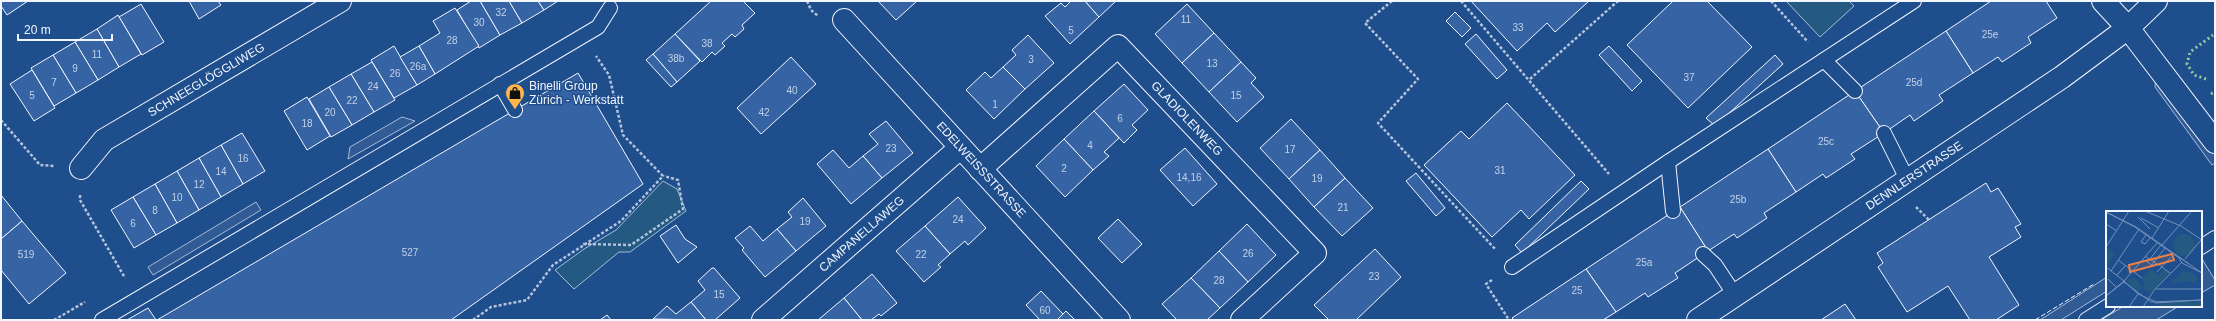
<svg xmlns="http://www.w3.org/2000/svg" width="2216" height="321" font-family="Arial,sans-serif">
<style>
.green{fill:#245a82;stroke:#a8bbd7}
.parking{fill:#305b95;stroke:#a8bbd7}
.building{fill:#3563a3;stroke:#f2f6ff}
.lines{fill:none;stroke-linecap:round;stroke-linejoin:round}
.lane-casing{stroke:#f2f6ff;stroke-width:16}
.street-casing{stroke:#f2f6ff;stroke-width:24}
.path{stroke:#b3c4dc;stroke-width:2.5;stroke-dasharray:3 2;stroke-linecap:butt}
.lane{stroke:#1f4e8c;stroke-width:14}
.street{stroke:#1f4e8c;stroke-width:22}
.hedge{stroke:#97c8a6;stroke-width:3;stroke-dasharray:2 3;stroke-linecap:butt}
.fence{stroke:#f2f6ff;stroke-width:1;stroke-dasharray:5 2;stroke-linecap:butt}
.labels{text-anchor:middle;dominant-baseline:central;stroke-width:3;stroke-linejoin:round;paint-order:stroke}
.number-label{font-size:10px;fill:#c3d1e8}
.street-label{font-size:12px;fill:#f2f6ff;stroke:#1f4e8c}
.poi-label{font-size:12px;fill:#f2f6ff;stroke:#1f4e8c;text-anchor:start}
.inset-road{fill:none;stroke:#7391ba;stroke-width:1}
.view{fill:#ea8049;fill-opacity:0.15;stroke:#ea8049;stroke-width:2}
.inset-edge{fill:none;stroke:#f2f6ff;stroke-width:2}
</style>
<rect width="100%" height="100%" fill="#1f4e8c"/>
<!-- green -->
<g class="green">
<path d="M1786,1H1849L1854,6L1820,37Z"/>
<path d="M663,181L677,189L686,211L630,252H619L574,289L555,270L584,249L616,230Z"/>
</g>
<!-- parking -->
<g class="parking">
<path d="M2156,72L2215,152V163L2212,165L2155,87Z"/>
<path d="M402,117L415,121L348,159L350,147Z"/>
<path d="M256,202L261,210L153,275L148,267Z"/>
<path d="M2202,259L2215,280V285L2201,293Z"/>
<path d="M2107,277V291L2061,320H2040Z"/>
<path d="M2124,306H2179L2156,320H2101Z"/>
</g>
<!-- building -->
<g class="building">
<path d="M1,1H28L7,15L1,6Z"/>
<path d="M189,1H218L221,5L199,19Z"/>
<path d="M471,1H480L500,35L479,48L457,10Z"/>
<path d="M480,1H509L522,23L500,35Z"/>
<path d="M509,1H538L544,10L522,23Z"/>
<path d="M538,1H558L544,10Z"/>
<path d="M711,1H743L755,13L742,25L744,29L735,37L732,34L722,43L725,46L715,55L712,52L702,62L675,34Z"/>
<path d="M878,1H917L896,20Z"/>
<path d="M1071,1H1085L1099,17L1070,44L1045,16L1061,3L1065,7Z"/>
<path d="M1085,1H1116L1099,17Z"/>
<path d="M1471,1H1589L1555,32L1547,23L1517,51Z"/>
<path d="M1673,1H1707L1752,47L1688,108L1627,45Z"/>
<path d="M1991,1H2046L2057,18L2028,37L2031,43L2002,62L1998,57L1973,73L1946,31Z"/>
<path d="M141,4L164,42L142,55L119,17Z"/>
<path d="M1187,4L1214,33L1182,63L1155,34Z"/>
<path d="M455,8L479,46L435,74L419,46L440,33L433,21Z"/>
<path d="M1455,12L1471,28L1462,37L1446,21Z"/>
<path d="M118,15L141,54L119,67L97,29Z"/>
<path d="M97,29L119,67L98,80L75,42Z"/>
<path d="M1946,31L1973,73L1939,95L1943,101L1914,121L1910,115L1884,133L1855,91Z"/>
<path d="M1214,33L1241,62L1209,92L1182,63Z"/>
<path d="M675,34L700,61L677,82L653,54Z"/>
<path d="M1476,34L1507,70L1497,79L1465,44Z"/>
<path d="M1028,35L1054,63L1025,89L1003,67L1016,55L1012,50Z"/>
<path d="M75,42L98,80L76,93L53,55Z"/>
<path d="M394,46L417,85L394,98L371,60Z"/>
<path d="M419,46L435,74L417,85L400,57Z"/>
<path d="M1609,46L1642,81L1632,91L1599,55Z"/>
<path d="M653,54L677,82L671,87L646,60Z"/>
<path d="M53,55L76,93L54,106L31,68Z"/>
<path d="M1775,55L1783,64L1715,126L1706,118Z"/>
<path d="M791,57L816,84L761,134L737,108Z"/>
<path d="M372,62L395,100L374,112L351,74Z"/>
<path d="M1241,62L1256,78L1251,83L1264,97L1237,122L1209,92Z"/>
<path d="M1003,67L1025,89L994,119L966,90L985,72L991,78Z"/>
<path d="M32,70L55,108L34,121L10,84Z"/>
<path d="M578,73L643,184L451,320H157Z"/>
<path d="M351,74L374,112L352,125L329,87Z"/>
<path d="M1124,84L1148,110L1132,125L1137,130L1124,143L1094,111Z"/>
<path d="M329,87L352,125L331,137L309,99Z"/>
<path d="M1855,91L1884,133L1851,154L1855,159L1826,178L1823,174L1796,192L1768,149Z"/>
<path d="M307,97L330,136L307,150L284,111Z"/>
<path d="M1507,103L1575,175L1529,219L1521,210L1492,237L1424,165L1461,131L1469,139Z"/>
<path d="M1094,111L1119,138L1104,152L1109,156L1093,170L1064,139Z"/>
<path d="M1291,119L1320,150L1289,179L1260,148Z"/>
<path d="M886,121L913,153L882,178L863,156L878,144L869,134Z"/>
<path d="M242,133L265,171L243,184L221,145Z"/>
<path d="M1064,139L1093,170L1065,197L1036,166Z"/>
<path d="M221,145L243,184L221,197L199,158Z"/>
<path d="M1185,148L1217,184L1193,206L1160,170Z"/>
<path d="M1768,149L1796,192L1764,213L1767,218L1737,238L1734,234L1708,251L1680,207Z"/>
<path d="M833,150L849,168L863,156L882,178L851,204L817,164Z"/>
<path d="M1320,150L1345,178L1314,207L1289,179Z"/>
<path d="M199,158L221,197L199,210L177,171Z"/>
<path d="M177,171L199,210L177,223L155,184Z"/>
<path d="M1416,173L1445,208L1436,216L1406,181Z"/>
<path d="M1345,178L1373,208L1342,236L1314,207Z"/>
<path d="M1581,181L1589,189L1522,253L1515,245Z"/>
<path d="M1986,183L1991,192L1998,188L2021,224L2015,227L2021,237L1989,257L2019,305L1996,320H1970L1948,286L1907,312L1878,267L1883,263L1877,253Z"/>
<path d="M155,184L177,223L156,235L133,197Z"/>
<path d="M1,195L22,221L1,239Z"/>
<path d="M133,197L156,235L134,248L111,210Z"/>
<path d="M958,197L986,228L968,245L965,241L950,254L925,226Z"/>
<path d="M803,198L826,226L796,251L777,229L792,217L788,212Z"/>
<path d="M1680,207L1708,251L1675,273L1678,278L1648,297L1645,293L1616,312L1586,269Z"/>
<path d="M1118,219L1142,244L1122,263L1098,238Z"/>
<path d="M22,221L66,273L29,304L1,270V239Z"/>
<path d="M1247,224L1276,255L1248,282L1219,251Z"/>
<path d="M676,225L685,239L697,247L678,263L660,236Z"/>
<path d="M750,226L763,241L777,229L796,251L765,277L742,250L744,248L735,238Z"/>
<path d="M925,226L950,254L938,265L941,267L924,282L896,251Z"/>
<path d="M1375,249L1401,277L1356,320H1329L1314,305Z"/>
<path d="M1219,251L1248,282L1220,308L1191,278Z"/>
<path d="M712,268H714L740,298L715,320H706L691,302L705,290L698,281Z"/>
<path d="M1586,269L1616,312L1603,320H1514L1512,318Z"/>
<path d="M872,274L897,303L881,316L879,314L871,320H862L844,298Z"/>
<path d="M1191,278L1220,308L1207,320H1177L1162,304Z"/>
<path d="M1041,291L1063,314L1057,320H1040L1026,305Z"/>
<path d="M844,298L862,320H818Z"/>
<path d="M691,302L706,320L653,319L667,306L676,314Z"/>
<path d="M1845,304L1856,320H1821Z"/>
<path d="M148,308L156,320H127Z"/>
<path d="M1066,311L1075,320H1057Z"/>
<path d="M607,315L611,320H600Z"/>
</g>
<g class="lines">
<defs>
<g id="lane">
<path d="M1824,60L1855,91"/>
<path d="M500,84L515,110"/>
<path d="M1884,133L1907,179"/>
<path d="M1668,162L1673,211"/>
<path d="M2201,247L2215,238"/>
<path d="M1703,254L1715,265L1735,295"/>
<path d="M1512,267L1668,162L1914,1"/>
<path d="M102,320L598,27L610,8"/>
<path d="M2086,320L2108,306"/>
</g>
<g id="street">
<path d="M2103,1L2128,28L2215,142"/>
<path id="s1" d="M844,20L1119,320"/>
<path id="s2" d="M81,168L104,140L340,1"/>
<path id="s3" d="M980,169L1118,46L1315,253L1242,320"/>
<path id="s4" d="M763,320L960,148"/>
<path id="s5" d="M1698,320L2062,77L2128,28L2156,1"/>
</g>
</defs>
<!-- lane casing -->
<use href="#lane" class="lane-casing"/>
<!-- street casing -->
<use href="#street" class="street-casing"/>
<!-- path -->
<g class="path">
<path d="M807,1L811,10L818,16"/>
<path d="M1392,1L1365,23L1418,79L1378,123L1496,250"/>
<path d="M1461,1L1609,174"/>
<path d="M1771,1L1808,42"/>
<path d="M1530,79L1618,1"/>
<path d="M1,120L40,165L55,166"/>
<path d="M80,195V200L125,278"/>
<path d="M1916,207L1929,220"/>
<path d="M583,244L631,245L683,209L678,180L664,176"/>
<path d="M1492,280L1486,284L1509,320"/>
<path d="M54,320L85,302"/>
<path d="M473,320L491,307L527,300L553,265L621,221L663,176L623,135L609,75L596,56"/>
</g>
<!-- lane -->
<use href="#lane" class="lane"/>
<!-- street -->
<use href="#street" class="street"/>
<!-- hedge -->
<g class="hedge">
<path d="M2206,79L2194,75L2187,64L2190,52L2213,35"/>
<path d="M2211,94L2215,91"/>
</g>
<!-- fence -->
<path class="fence" d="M2035,320L2094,284"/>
</g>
<!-- icons -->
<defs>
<symbol id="shop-pin" viewBox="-11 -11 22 30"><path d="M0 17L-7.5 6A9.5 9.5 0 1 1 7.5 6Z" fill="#ffb74d" stroke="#1f4e8c"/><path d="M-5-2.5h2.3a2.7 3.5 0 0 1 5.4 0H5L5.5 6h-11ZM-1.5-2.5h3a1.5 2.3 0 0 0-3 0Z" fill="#111"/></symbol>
</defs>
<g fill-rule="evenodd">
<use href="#shop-pin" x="504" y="82" width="22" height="30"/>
</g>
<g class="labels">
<!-- number labels -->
<g class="number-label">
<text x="501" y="12">32</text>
<text x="1186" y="19">11</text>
<text x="479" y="22">30</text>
<text x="1518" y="27">33</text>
<text x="1071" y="30">5</text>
<text x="1990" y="34">25e</text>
<text x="452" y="40">28</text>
<text x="707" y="43">38</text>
<text x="97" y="54">11</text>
<text x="676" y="58">38b</text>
<text x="1031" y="59">3</text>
<text x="1212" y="63">13</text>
<text x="418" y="66">26a</text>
<text x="75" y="68">9</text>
<text x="395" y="73">26</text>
<text x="1689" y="77">37</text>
<text x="54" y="82">7</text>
<text x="1914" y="82">25d</text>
<text x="373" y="86">24</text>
<text x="792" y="90">40</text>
<text x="32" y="95">5</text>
<text x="1236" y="95">15</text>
<text x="352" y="100">22</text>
<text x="995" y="104">1</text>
<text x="330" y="112">20</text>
<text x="764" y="112">42</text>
<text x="1120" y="118">6</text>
<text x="307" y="123">18</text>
<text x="1826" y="141">25c</text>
<text x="1090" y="145">4</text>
<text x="891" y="148">23</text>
<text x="1290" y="149">17</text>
<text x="243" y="158">16</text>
<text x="1064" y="168">2</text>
<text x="1500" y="170">31</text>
<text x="221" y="171">14</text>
<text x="1189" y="177">14,16</text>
<text x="1317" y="178">19</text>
<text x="199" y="184">12</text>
<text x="177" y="197">10</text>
<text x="1738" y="199">25b</text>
<text x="1343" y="207">21</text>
<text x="155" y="210">8</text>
<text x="958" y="219">24</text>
<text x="805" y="221">19</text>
<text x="133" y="223">6</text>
<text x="410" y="252">527</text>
<text x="1248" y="253">26</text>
<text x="26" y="254">519</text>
<text x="921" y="254">22</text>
<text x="1644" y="262">25a</text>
<text x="1374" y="276">23</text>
<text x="1219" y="280">28</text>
<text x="1577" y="290">25</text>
<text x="719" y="294">15</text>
<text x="1045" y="310">60</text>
</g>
<!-- street labels -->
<g class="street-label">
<text stroke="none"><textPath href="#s2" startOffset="155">SCHNEEGLÖGGLIWEG</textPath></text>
<text stroke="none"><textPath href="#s3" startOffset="285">GLADIOLENWEG</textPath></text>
<text stroke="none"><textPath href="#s1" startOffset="203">EDELWEISSSTRASSE</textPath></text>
<text stroke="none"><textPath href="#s5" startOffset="260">DENNLERSTRASSE</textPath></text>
<text stroke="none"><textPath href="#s4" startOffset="131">CAMPANELLAWEG</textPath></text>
</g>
<!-- poi labels -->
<g class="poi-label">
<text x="529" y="86">Binelli Group<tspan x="529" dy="14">Zürich - Werkstatt</tspan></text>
</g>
</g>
<!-- overview -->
<g transform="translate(2106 211)">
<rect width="96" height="96" fill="#1f4e8c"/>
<path d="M67 34a11 11 0 1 1 22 0a11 11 0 1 1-22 0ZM1,37L9,43L1,55H0ZM45,58L52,64L58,58L63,62L44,82L36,77L31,80L20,69L29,67L30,64L29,67L37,77L39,73L35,68ZM77,60L84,61L92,66L89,70L93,74L85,70L65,72ZM96,90V96H53L54,92Z" fill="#245a82"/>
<path class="inset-road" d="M39,0L75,15L96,29M0,1L29,16L73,47L76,52L96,62M0,1L30,16L96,62M32,6L44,18M35,7L53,17M0,13L11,20M40,24L35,31L39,33L44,27M46,27L63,0M56,34L86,0M0,36L23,0M39,45L51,53M73,46L83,53M42,48L41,51L46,54L48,51M44,48L55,34M79,48L95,29M12,49L36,67M48,51L59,37M52,53L64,62M0,56L18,70L51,32M5,60L33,18M51,61L65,46M11,64L19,55M2,68L11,77M50,78H96M0,85L18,70L32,83L50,91M0,85L18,71L45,91L96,89M49,92L96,89M23,96L32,83M37,96L49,78L76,51"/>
<path class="view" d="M66,43L68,49L24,61L23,54Z"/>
<rect width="96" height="96" class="inset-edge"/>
</g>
<!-- border -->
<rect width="2216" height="321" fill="none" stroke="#f2f6ff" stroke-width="4"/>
<!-- scale -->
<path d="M18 34v6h94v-6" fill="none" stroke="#f2f6ff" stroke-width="2"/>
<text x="24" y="34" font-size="12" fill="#f2f6ff" stroke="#1f4e8c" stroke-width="3" paint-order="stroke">20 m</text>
</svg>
